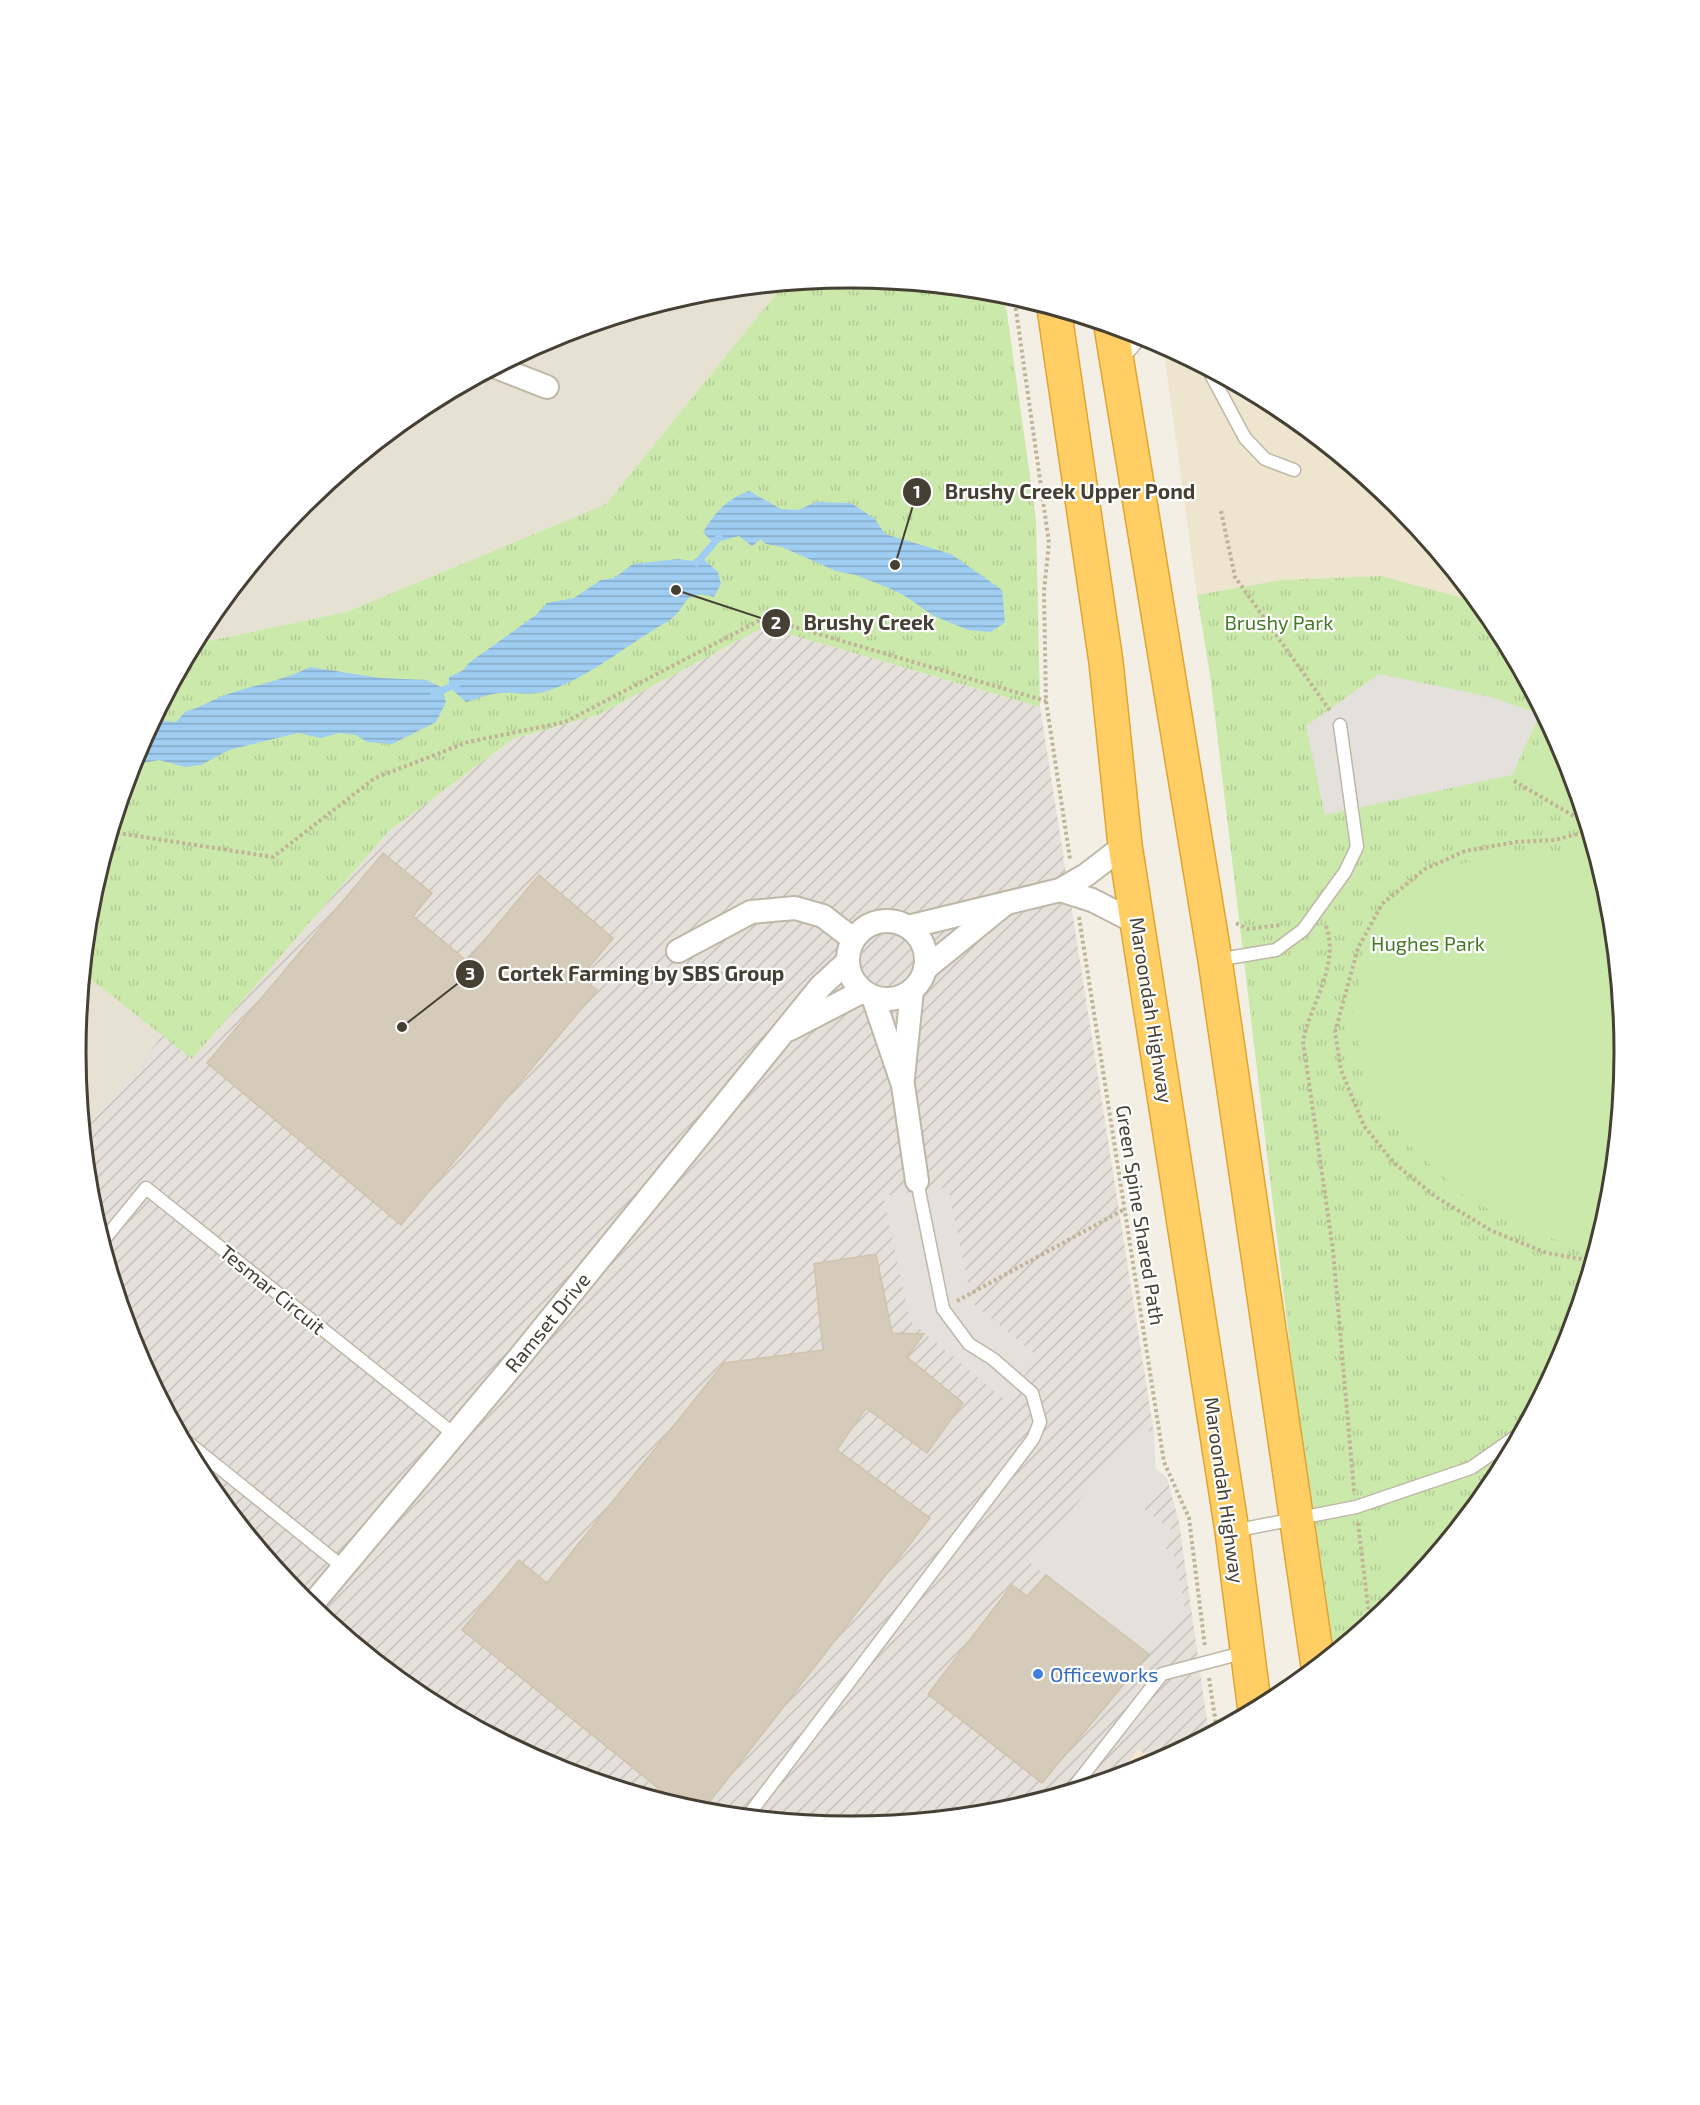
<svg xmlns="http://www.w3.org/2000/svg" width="1700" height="2105" font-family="'Exo 2',sans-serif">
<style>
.residential{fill:#e7e1d3}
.commercial{fill:#f6e6cf}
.industrial{fill:url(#industrial-furrows)}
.education{fill:#ede5ce}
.grass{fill:url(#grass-tufts)}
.pitch{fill:#cce9ac}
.parking{fill:#e4e1dd}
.water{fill:url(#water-rules)}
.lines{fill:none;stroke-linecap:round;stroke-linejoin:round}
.stream{stroke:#9fcef2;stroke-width:7}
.building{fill:#d5cbba;stroke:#d0c3ad;stroke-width:1.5}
.lane-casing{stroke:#bfb7a7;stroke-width:15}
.street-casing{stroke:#bfb7a7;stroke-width:26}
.highway-casing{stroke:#e2a430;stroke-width:36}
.path{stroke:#c1b398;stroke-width:4;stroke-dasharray:3 3;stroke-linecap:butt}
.lane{stroke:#fff;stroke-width:12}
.street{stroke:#fff;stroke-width:22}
.highway{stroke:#ffce64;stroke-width:33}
.shop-dot{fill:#3f7fe0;stroke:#fff;stroke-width:2}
.labels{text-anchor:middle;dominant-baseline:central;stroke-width:4.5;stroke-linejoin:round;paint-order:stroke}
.park-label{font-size:20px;fill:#447926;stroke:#fff}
.street-label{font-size:20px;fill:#463f34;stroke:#fff}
.shop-label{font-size:20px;fill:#366cbe;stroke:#fff;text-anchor:start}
.rim{fill:none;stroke:#463f34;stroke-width:3}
.leader{fill:none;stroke:#463f34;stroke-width:2}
.callout-dot{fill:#463f34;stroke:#fff;stroke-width:2}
.mark-label{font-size:18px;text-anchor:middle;font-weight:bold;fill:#fff}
.callout-label{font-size:21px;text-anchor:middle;font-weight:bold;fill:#463f34;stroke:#fff;stroke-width:4.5;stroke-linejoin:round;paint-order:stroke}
</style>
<defs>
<pattern id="industrial-furrows" width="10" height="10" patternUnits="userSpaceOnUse" patternTransform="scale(1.5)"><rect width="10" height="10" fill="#e5e0da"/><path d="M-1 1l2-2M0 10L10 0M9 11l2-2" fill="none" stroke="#c6c1bc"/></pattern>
<pattern id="grass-tufts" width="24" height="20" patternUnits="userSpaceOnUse" patternTransform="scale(1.5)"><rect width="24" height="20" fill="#cce9ac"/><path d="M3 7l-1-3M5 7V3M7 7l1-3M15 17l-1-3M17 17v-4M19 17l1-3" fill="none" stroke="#b1c995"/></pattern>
<pattern id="water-rules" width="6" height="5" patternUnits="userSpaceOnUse" patternTransform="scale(1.5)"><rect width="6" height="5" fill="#9fcef2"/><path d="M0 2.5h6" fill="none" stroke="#83a9c5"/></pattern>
</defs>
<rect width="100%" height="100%" fill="#f3efe5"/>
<!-- residential -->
<g class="residential">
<path d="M784,284L606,504L346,612L194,644L206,622L302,504L420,408L554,336L699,292Z"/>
<path d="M83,973L163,1035L83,1133L75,1052Z"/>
</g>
<!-- commercial -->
<path class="commercial" d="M1138,1749L1157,1763L1116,1778Z"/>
<!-- industrial -->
<path class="industrial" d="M764,627L1040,707L1154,1434L1155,1468L1167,1478L1179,1522L1209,1735L1157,1763L1138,1749L1116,1778L1001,1813L850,1827L698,1813L553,1768L419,1697L302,1600L205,1483L134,1349L90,1203L83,1133L163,1035L192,1059L388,832L513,739L598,715Z"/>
<!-- education -->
<path class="education" d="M1163,345L1281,408L1398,505L1478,602L1381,576L1281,580L1197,595Z"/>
<!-- grass -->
<g class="grass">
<path d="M850,278L1001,292L1007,313L1036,520L1040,707L764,627L598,715L513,739L388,832L192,1059L83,973L90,901L134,756L194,644L346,612L606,504L784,284Z"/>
<path d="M1381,576L1478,602L1495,622L1566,756L1610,902L1625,1053L1610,1204L1566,1349L1494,1483L1398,1601L1327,1658L1210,675L1197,595L1281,580Z"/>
</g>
<!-- pitch -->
<g class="pitch">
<path d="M1542,739L1564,752L1584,815L1520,778Z"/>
<path d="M1571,855L1599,865L1610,902L1625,1053L1610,1204L1595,1252H1593L1524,1229L1463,1195L1410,1146L1365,1083L1353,1013L1361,970L1375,938L1398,906L1428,881L1460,864L1493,857Z"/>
<path d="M1465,1519L1398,1601L1391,1606L1377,1536Z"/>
</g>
<!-- parking -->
<g class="parking">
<path d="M1379,674L1491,697L1540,714L1512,775L1325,815L1306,726Z"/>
<path d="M948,1187L972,1303L1039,1357L1005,1400L910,1321L883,1196Z"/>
<path d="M1141,1425L1154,1434L1155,1468L1167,1478L1144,1509L1173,1531L1163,1546L1174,1554L1185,1609L1149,1654L1029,1562Z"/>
</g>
<!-- water -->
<g class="water">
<path d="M749,491L781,509L798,510L816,502L851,503L875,519L885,534L951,554L1002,590L1005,622L991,632L968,630L934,616L905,596L889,588L856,575L836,571L782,547L766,544L761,539L752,546L739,536L713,543L703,532C715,512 727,499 749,491Z"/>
<path d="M700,556L718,572L721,584L714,597C681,587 688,610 667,622C627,644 591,677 547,691C531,696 518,692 502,693C490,693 477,699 466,702L449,687V677L462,671L470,662L536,615L547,603L574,598L601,580L614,578L633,564L678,559L692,561Z"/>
<path d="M310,667L380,678L426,680L441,687L446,702L436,722L392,744L367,742L356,735L339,733L321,738L298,733L229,750L201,765L185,767L159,760L131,765L153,720L176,722L186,711C201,708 211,700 225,695C254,685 282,681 310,667Z"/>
</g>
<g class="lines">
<!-- stream -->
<g class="stream">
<path d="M697,563L719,537"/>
<path d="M434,694L457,684"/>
</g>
</g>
<!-- building -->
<g class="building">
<path d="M383,853L432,893L413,916L467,961L539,875L613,938L581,977L597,990L401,1225L207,1063Z"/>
<path d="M876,1254L892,1333L924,1334L907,1357L963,1403L927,1453L866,1408L837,1450L930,1518L701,1813L683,1808L462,1630L519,1560L547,1583L724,1363L823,1350L814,1264Z"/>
<path d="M1046,1575L1149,1654L1042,1783L928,1694L1012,1585L1027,1596Z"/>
</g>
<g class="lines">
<defs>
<g id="lane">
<path d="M1122,359L1143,335"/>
<path d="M1208,369L1245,438L1265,459L1294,470"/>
<path d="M1216,960L1276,950L1303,930L1345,872L1357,847L1340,725"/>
<path d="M102,1242L146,1188L455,1435"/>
<path d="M181,1437L344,1568"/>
<path d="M1233,1531L1356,1507L1471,1468L1521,1433"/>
<path d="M1070,1792L1162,1674L1246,1652"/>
<path d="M747,1817L1033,1439L1040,1422L1032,1393L993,1359L969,1344L943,1309L917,1181"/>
</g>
<g id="street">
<path d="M496,367L547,387"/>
<path d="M1060,890L1092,900L1139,924"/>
<circle cx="887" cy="960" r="39"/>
<path d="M908,927L1060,890L1086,875L1125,845"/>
<path d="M678,951L751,912L795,908L823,916L853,939"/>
<path d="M925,969L1005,904"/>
<path d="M873,997L903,1085L917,1181"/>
<path d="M790,1029L863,991"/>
<path d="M903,1078L912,990"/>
<path d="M310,1607L518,1359L821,986L847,962"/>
</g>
<g id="highway">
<path d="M1054,308L1106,662L1125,845L1232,1531L1255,1711"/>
<path d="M1111,326L1215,960L1318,1666"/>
</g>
</defs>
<!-- lane casing -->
<use href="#lane" class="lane-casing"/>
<!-- street casing -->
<use href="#street" class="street-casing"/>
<!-- highway casing -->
<use href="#highway" class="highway-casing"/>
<!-- path -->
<g class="path">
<path d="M1014,296L1049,543L1044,591L1046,701L1070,859"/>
<path d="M1221,511L1235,577L1331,712"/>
<path d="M1514,781L1586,823"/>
<path d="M1589,831L1555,840L1516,842L1465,851L1425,869L1382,904L1358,948L1335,1032L1341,1070L1364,1126L1394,1163L1436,1197L1492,1231L1547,1253L1593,1261"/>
<path d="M111,832L273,857L375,778L468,742L565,722L764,618L1046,701"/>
<path d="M1079,917L1164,1462L1189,1518L1205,1647"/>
<path d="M1236,923L1248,929L1280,925"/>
<path d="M1326,926C1340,965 1311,1002 1303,1041L1333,1250L1354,1491"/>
<path d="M957,1301L1125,1209"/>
<path d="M1358,1523L1370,1623"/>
<path d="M1209,1678L1217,1731"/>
</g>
<!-- lane -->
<use href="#lane" class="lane"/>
<!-- street -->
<use href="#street" class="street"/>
<!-- highway -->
<use href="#highway" class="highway"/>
</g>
<!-- markers -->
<circle class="shop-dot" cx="1038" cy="1674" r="6"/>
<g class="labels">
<!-- park labels -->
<g class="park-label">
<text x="1279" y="622">Brushy Park</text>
<text x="1428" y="943">Hughes Park</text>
</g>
<!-- street labels -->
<g class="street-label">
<text transform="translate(1152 1010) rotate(81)">Maroondah Highway</text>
<text transform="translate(1141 1215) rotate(81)">Green Spine Shared Path</text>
<text transform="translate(273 1289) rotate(39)">Tesmar Circuit</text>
<text transform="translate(547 1322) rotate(-51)">Ramset Drive</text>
<text transform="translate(1225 1490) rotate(82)">Maroondah Highway</text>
</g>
<!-- shop labels -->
<g class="shop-label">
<text x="1050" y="1674">Officeworks</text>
</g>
</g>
<!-- crop -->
<path d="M0 0H1700V2105H0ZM86 1052a764 764 0 1 1 1528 0a764 764 0 1 1-1528 0Z" fill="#fff" fill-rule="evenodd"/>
<path class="rim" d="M86 1052a764 764 0 1 1 1528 0a764 764 0 1 1-1528 0Z"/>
<!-- callouts -->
<path class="leader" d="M895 565L917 492M676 590L776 623M402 1027L470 974"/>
<g class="callout-dot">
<circle cx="895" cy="565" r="6"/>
<circle cx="676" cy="590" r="6"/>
<circle cx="402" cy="1027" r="6"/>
<circle cx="917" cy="492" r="15"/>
<circle cx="776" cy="623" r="15"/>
<circle cx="470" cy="974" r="15"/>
</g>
<g class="mark-label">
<text x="917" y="498">1</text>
<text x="776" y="629">2</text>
<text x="470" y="980">3</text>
</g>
<g class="callout-label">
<text x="1070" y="499">Brushy Creek Upper Pond</text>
<text x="869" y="630">Brushy Creek</text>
<text x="641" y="981">Cortek Farming by SBS Group</text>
</g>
</svg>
